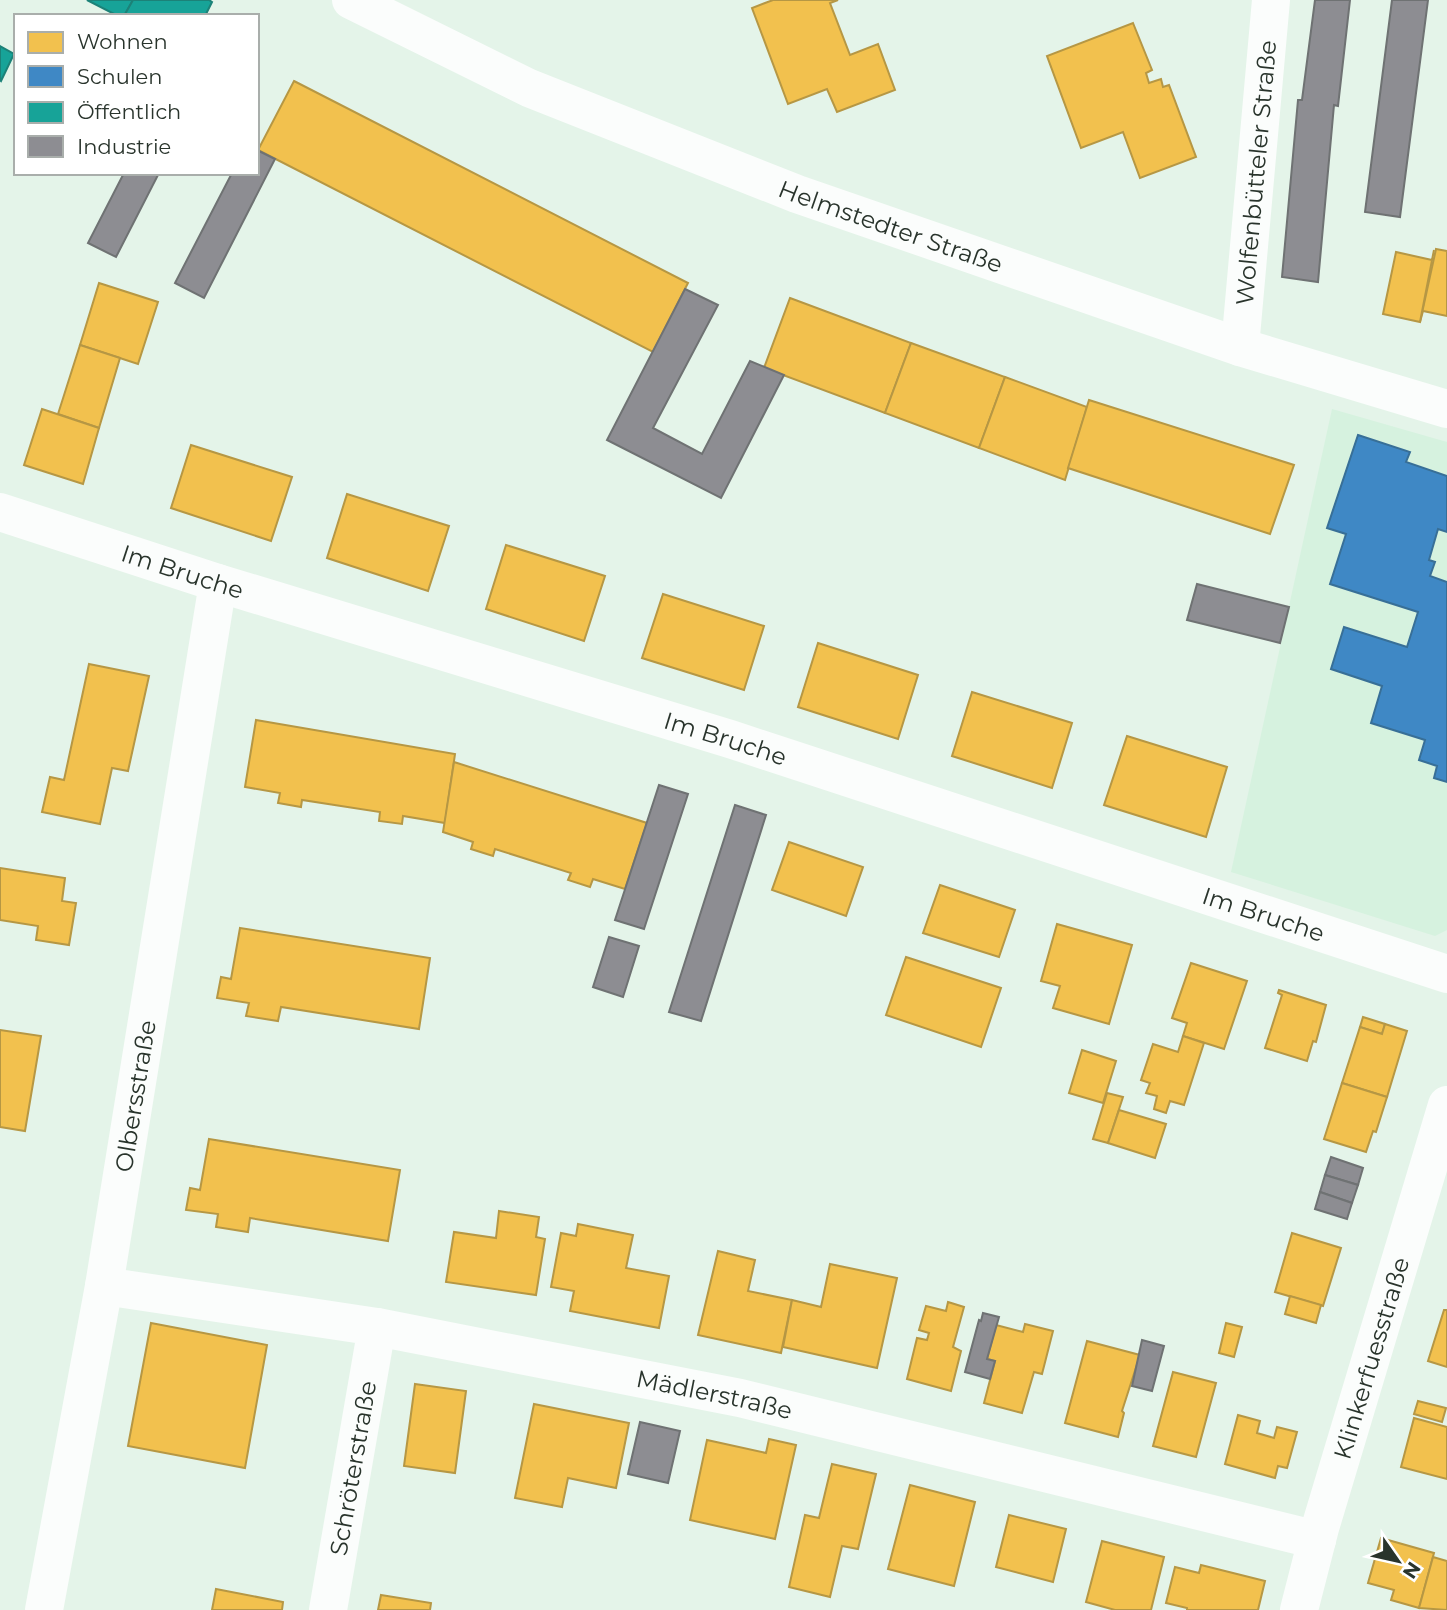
<svg xmlns="http://www.w3.org/2000/svg" width="1447" height="1610" font-family="Montserrat,sans-serif">
<style>
.built{fill:#d6f2df}
.homes{fill:#f2c14e;stroke:#b69744;stroke-width:2}
.schools{fill:#3f88c5;stroke:#386f97;stroke-width:2}
.public{fill:#17a398;stroke:#1c8278;stroke-width:2}
.industry{fill:#8d8d92;stroke:#6f7273;stroke-width:2}
.lines{fill:none;stroke-linecap:round;stroke-linejoin:round}
.minor{stroke:#fbfdfc;stroke-width:38}
.labels{text-anchor:middle;dominant-baseline:central;stroke-width:7;stroke-linejoin:round;paint-order:stroke}
.street-label{font-size:24px;fill:#29342c;stroke:#fff}
</style>
<rect width="100%" height="100%" fill="#e4f4e9"/>
<!-- built -->
<path class="built" d="M1332,409L1447,442V930L1435,936L1231,872Z"/>
<!-- homes -->
<g class="homes">
<path d="M773,0H838L830,3L850,55L878,44L895,90L837,112L827,89L788,104L752,8Z"/>
<path d="M1133,23L1152,70L1146,73L1149,83L1161,79L1163,87L1169,85L1196,157L1140,178L1123,132L1081,148L1047,56Z"/>
<path d="M294,81L688,283L653,352L258,150Z"/>
<path d="M1436,249L1447,251V316L1423,311L1420,322Z"/>
<path d="M1434,250L1420,322L1383,314L1396,252L1432,260Z"/>
<path d="M99,283L158,302L138,364L80,345Z"/>
<path d="M790,298L911,343L885,413L764,368Z"/>
<path d="M911,343L1005,377L979,448L885,413Z"/>
<path d="M80,345L120,358L99,428L58,414Z"/>
<path d="M1005,377L1087,407L1065,480L979,448Z"/>
<path d="M1089,400L1294,465L1270,534L1068,468Z"/>
<path d="M42,409L99,428L83,484L24,465Z"/>
<path d="M191,445L292,477L271,541L171,508Z"/>
<path d="M347,494L449,526L428,591L327,558Z"/>
<path d="M506,545L605,576L584,641L486,609Z"/>
<path d="M663,594L764,626L744,690L642,658Z"/>
<path d="M818,643L918,675L898,739L798,707Z"/>
<path d="M89,664L149,676L128,771L112,768L100,824L42,812L50,777L64,780Z"/>
<path d="M972,692L1072,723L1052,788L952,756Z"/>
<path d="M256,720L455,754L445,823L403,816L402,824L379,821L380,812L302,800L301,807L278,803L280,793L245,787Z"/>
<path d="M1127,736L1227,767L1206,837L1104,805Z"/>
<path d="M454,762L647,823L625,889L593,879L590,887L568,880L571,873L495,849L493,856L471,849L473,842L443,832Z"/>
<path d="M789,842L863,867L846,916L772,890Z"/>
<path d="M0,868L65,878L62,901L76,903L69,945L36,940L38,926L0,920Z"/>
<path d="M940,885L1015,910L999,957L923,933Z"/>
<path d="M1057,924L1132,945L1109,1024L1053,1008L1060,986L1041,981Z"/>
<path d="M240,928L430,958L419,1029L281,1007L278,1021L246,1016L249,1003L217,998L221,977L231,979Z"/>
<path d="M906,957L1001,988L981,1047L886,1015Z"/>
<path d="M1191,963L1247,981L1224,1049L1183,1036L1187,1023L1172,1018Z"/>
<path d="M1279,990L1326,1005L1316,1042L1313,1041L1307,1061L1265,1048L1282,995L1278,993Z"/>
<path d="M1363,1017L1385,1024L1382,1034L1360,1027Z"/>
<path d="M1385,1024L1407,1031L1387,1097L1342,1083L1360,1027L1382,1034Z"/>
<path d="M0,1030L41,1036L25,1131L0,1127Z"/>
<path d="M1183,1036L1204,1043L1184,1105L1170,1101L1166,1113L1154,1109L1157,1096L1146,1093L1150,1083L1141,1080L1153,1044L1178,1052Z"/>
<path d="M1082,1050L1116,1061L1103,1103L1069,1093Z"/>
<path d="M1342,1083L1387,1097L1376,1132L1373,1131L1366,1152L1324,1139Z"/>
<path d="M1107,1093L1123,1097L1108,1143L1093,1139Z"/>
<path d="M1119,1110L1166,1124L1155,1158L1108,1143Z"/>
<path d="M209,1139L400,1170L388,1241L250,1218L248,1232L216,1227L218,1214L186,1210L190,1188L200,1190Z"/>
<path d="M499,1211L539,1217L536,1237L545,1239L536,1295L446,1282L454,1232L496,1238Z"/>
<path d="M578,1224L633,1235L626,1268L669,1276L659,1328L570,1311L574,1291L551,1287L561,1233L576,1236Z"/>
<path d="M1292,1233L1341,1248L1323,1306L1275,1292Z"/>
<path d="M718,1251L755,1260L748,1291L792,1300L781,1353L698,1335Z"/>
<path d="M830,1264L897,1278L877,1368L783,1347L792,1300L821,1307Z"/>
<path d="M1290,1296L1321,1305L1316,1323L1285,1314Z"/>
<path d="M948,1302L964,1307L953,1347L961,1351L951,1391L907,1379L917,1338L927,1340L929,1333L919,1330L926,1306L946,1311Z"/>
<path d="M1444,1310H1447V1367L1428,1361Z"/>
<path d="M151,1323L267,1345L245,1468L128,1446Z"/>
<path d="M1226,1323L1242,1327L1234,1357L1219,1353Z"/>
<path d="M1025,1324L1053,1331L1042,1374L1034,1372L1022,1413L984,1403L995,1361L987,1359L996,1325L1023,1332Z"/>
<path d="M1087,1341L1140,1355L1122,1411L1124,1413L1118,1437L1065,1423Z"/>
<path d="M1173,1372L1216,1383L1196,1457L1153,1446Z"/>
<path d="M415,1384L466,1391L455,1473L404,1466Z"/>
<path d="M1418,1401L1446,1408L1442,1422L1414,1414Z"/>
<path d="M534,1404L629,1423L616,1488L568,1478L562,1507L515,1498Z"/>
<path d="M1238,1415L1260,1421L1257,1433L1274,1438L1277,1427L1297,1432L1287,1468L1278,1466L1275,1478L1225,1464Z"/>
<path d="M1414,1418L1447,1427V1479L1401,1467Z"/>
<path d="M769,1439L796,1445L775,1539L690,1520L707,1440L766,1453Z"/>
<path d="M832,1464L876,1474L858,1549L842,1546L830,1597L789,1587L805,1515L819,1518Z"/>
<path d="M910,1485L975,1502L954,1586L888,1569Z"/>
<path d="M1009,1515L1066,1529L1053,1582L996,1567Z"/>
<path d="M1381,1538L1434,1553L1419,1608L1391,1600L1394,1590L1368,1583Z"/>
<path d="M1102,1541L1164,1557L1151,1610H1115L1086,1602Z"/>
<path d="M1433,1557L1447,1561V1610L1419,1608Z"/>
<path d="M1201,1565L1265,1581L1258,1610H1187V1608L1166,1603L1175,1567L1199,1573Z"/>
<path d="M216,1589L283,1602L282,1610H212Z"/>
<path d="M381,1595L431,1603L430,1610H378Z"/>
</g>
<!-- schools -->
<path class="schools" d="M1358,435L1410,452L1406,462L1447,476V532L1438,529L1429,560L1435,562L1430,576L1447,582V782L1434,778L1437,766L1419,760L1425,740L1371,723L1382,686L1331,669L1344,627L1407,647L1418,612L1330,584L1346,534L1327,528Z"/>
<!-- public -->
<g class="public">
<path d="M87,0H133L124,16H118Z"/>
<path d="M133,0H209L212,2L205,16H124Z"/>
<path d="M0,46L14,54L1,81L0,80Z"/>
</g>
<!-- industry -->
<g class="industry">
<path d="M1315,0H1350L1338,106L1334,105L1318,282L1282,277L1298,100H1302Z"/>
<path d="M1392,0H1428L1400,217L1365,212Z"/>
<path d="M257,150L275,159L204,298L175,283L232,173H257Z"/>
<path d="M124,173H159L116,257L88,243Z"/>
<path d="M685,289L718,305L653,428L702,454L750,361L784,375L721,498L607,440Z"/>
<path d="M1197,584L1289,607L1280,643L1187,620Z"/>
<path d="M659,785L688,794L644,929L615,920Z"/>
<path d="M735,805L766,815L701,1021L669,1012Z"/>
<path d="M609,937L639,946L623,997L593,987Z"/>
<path d="M1331,1157L1363,1168L1358,1185L1325,1175Z"/>
<path d="M1325,1175L1358,1185L1352,1203L1320,1192Z"/>
<path d="M1320,1192L1352,1203L1347,1219L1315,1209Z"/>
<path d="M983,1313L999,1317L987,1359L995,1361L990,1379L965,1372L979,1320L981,1321Z"/>
<path d="M1142,1340L1164,1346L1152,1391L1132,1386Z"/>
<path d="M640,1422L680,1431L668,1483L628,1474Z"/>
</g>
<g class="lines">
<!-- minor -->
<g class="minor">
<path id="s1" d="M351,0L529,88L797,194L1240,347L1447,409"/>
<path id="s2" d="M1240,347L1271,0"/>
<path id="s3" d="M0,512L218,583L730,739L1447,974"/>
<path id="s4" d="M104,1286L377,1327L740,1398L1317,1540"/>
<path id="s5" d="M44,1610L104,1286L218,583"/>
<path id="s6" d="M328,1610L377,1327"/>
<path id="s7" d="M1299,1610L1320,1528L1447,1105"/>
</g>
</g>
<g class="labels">
<!-- street labels -->
<g class="street-label">
<text stroke="none"><textPath href="#s2" startOffset="175">Wolfenbütteler Straße</textPath></text>
<text stroke="none"><textPath href="#s1" startOffset="586">Helmstedter Straße</textPath></text>
<text stroke="none"><textPath href="#s3" startOffset="192">Im Bruche</textPath></text>
<text stroke="none"><textPath href="#s3" startOffset="760">Im Bruche</textPath></text>
<text stroke="none"><textPath href="#s3" startOffset="1326">Im Bruche</textPath></text>
<text stroke="none"><textPath href="#s5" startOffset="522">Olbersstraße</textPath></text>
<text stroke="none"><textPath href="#s7" startOffset="262">Klinkerfuesstraße</textPath></text>
<text stroke="none"><textPath href="#s4" startOffset="620">Mädlerstraße</textPath></text>
<text stroke="none"><textPath href="#s6" startOffset="144">Schröterstraße</textPath></text>
</g>
</g>
<!-- legend -->
<rect x="14" y="14" width="245" height="161" fill="#ffffff" stroke="#a9aeab" stroke-width="2"/>
<rect x="28" y="32" width="35" height="21" fill="#f2c14e" stroke="#a9aeab" stroke-width="2"/>
<text x="77" y="49" font-size="21" fill="#29342c">Wohnen</text>
<rect x="28" y="66" width="35" height="21" fill="#3f88c5" stroke="#a9aeab" stroke-width="2"/>
<text x="77" y="84" font-size="21" fill="#29342c">Schulen</text>
<rect x="28" y="102" width="35" height="21" fill="#17a398" stroke="#a9aeab" stroke-width="2"/>
<text x="77" y="119" font-size="21" fill="#29342c">Öffentlich</text>
<rect x="28" y="136" width="35" height="21" fill="#8d8d92" stroke="#a9aeab" stroke-width="2"/>
<text x="77" y="154" font-size="21" fill="#29342c">Industrie</text>
<!-- north arrow -->
<g transform="translate(1398 1561) rotate(124)" stroke="#ffffff" stroke-width="5" paint-order="stroke">
<path d="M0-5L12 26L0 18L-12 26Z" fill="#29342c"/>
<text y="-10" font-size="19" font-weight="bold" text-anchor="middle" fill="#29342c">N</text>
</g>
</svg>
